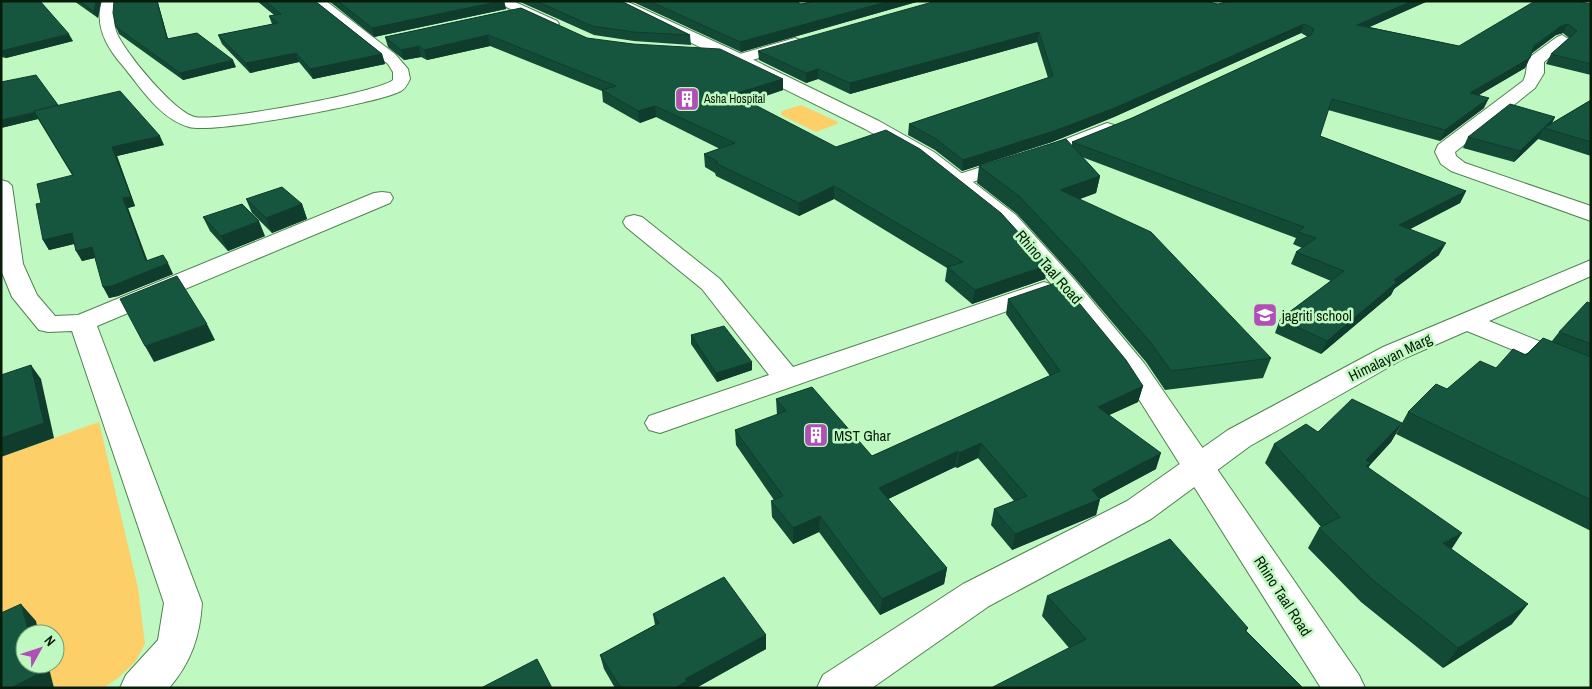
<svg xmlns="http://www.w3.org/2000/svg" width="1592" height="689" font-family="'Archivo Narrow',sans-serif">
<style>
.green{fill:#fdcf68}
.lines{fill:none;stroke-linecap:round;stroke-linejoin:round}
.street-casing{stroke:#4f8251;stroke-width:2}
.secondary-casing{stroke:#4f8251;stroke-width:2}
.street{fill:#fff;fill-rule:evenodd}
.secondary{fill:#fff;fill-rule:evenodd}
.wall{fill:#134a36}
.shaded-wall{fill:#0f3c2c}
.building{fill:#16563f;stroke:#0f3c2c}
.labels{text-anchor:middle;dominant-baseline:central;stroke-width:5;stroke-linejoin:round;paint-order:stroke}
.far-poi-label{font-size:12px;fill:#071c09;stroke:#c0f8c1;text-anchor:start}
.street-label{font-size:15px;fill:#071c09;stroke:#c0f8c1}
.poi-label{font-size:15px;fill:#071c09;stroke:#c0f8c1;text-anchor:start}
</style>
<rect width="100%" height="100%" fill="#c0f8c1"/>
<!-- green -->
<g class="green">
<path d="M801,105L838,122L837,124L816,132L781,115L782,111Z"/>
<path d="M99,422L138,588L145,644L135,662L118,678L103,688H54L48,664H55V634H39L35,621L1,638V457Z"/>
</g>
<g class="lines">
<defs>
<g id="street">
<path d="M102,1H116C113,12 113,21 116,31C123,51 175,113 195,117C216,122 377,93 393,80V72L388,64L310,1H326L395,54L408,69L410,79C408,83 406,88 401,91C376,104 213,134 189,127C160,119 141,88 123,66C107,48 94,26 102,1Z"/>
<path d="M494,1H513L557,21L559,24L557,27H547Z"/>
<path d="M1562,35L1570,40L1544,62V73L1535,88L1455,152L1456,156L1465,163L1591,206V221L1451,171L1441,164L1435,152L1438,145L1523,81C1528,73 1525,64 1530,57L1557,37Z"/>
<path d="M795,38L800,40L803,43L800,46L739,64L731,59L733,56Z"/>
<path d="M1107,123L1114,125L1116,129L1114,133L1067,152L960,186L953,184L950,180L953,176L1053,144Z"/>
<path d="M1,180L8,182L12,186L23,264L37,295L55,316L78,315L374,193L382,192L390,193L393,198L390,203L97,326L202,603C200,636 191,663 169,688H120L126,675L158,640L164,603L72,331L48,332L39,330L12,297L1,270Z"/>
<path d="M634,215L642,217L720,279L793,367L1035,285L1044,282L1053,285L1057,290L1053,295L660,433L649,430L645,423L649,416L769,375L702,289L626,227L623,222L626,217Z"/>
<path d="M1591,260V276L1489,321L1591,362V382L1467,331L1403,359L1250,446L1151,519L989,606L872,688H817L823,675L963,584L1127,501L1228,430L1271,407L1383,347Z"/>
</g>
<path id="secondary" d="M607,1H626L735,51L879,121L934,152L1016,215L1073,278L1144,363L1359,675L1365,688H1321L1123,374L1055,288L1000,225L920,160L865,129Z"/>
</defs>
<!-- street casing -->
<use href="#street" class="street-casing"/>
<!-- secondary casing -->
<use href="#secondary" class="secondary-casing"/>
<!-- street -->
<use href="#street" class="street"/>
<!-- secondary -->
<use href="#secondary" class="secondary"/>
</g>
<!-- wall -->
<g class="wall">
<path d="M1,1L73,41L6,58L1,57Z"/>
<path d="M74,1H101L98,18Z"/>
<path d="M257,1H315L382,54L385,64L313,79L299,62L250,73L222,44L218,35L272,24L269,16L274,15Z"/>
<path d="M329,1H504L506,9L374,37Z"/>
<path d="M518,1H621L690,35L691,45L634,41L594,35Z"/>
<path d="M631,1H795L801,4L815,1H920L741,52Z"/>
<path d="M1229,1H1428L1369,27L1459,46L1591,4V75L1546,64L1551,54L1569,38L1563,33L1556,35L1531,54L1525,68L1479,95L1484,108L1440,141L1328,110L1320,136L1466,191L1460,203L1410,229L1439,255L1394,289L1391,295L1321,354L1275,333L1280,319L1331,281L1291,264L1296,252L1302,248L1293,244L1296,238L1082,157L1100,176L1096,193L1080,199L1271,358L1263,378L1165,390L1146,362L1074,277L1017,214L977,183L979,166L1072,146V142L1132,118L1308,37L1301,33L1114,117L1052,142L962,171L935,150L908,135L909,124L1048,78L1037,42L850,94L818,79L806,83L759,60L758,51L1218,4Z"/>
<path d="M158,3L168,39L236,67L183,80L119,34L116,27Z"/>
<path d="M521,8L587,38L783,79V90L748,102L1045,279L972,304L945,281L947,268L834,199L799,216L716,176L715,173L705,167L704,154L720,149L656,117L640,123L603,102L602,91L490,46L427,60L421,57L404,60L388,47L385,37Z"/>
<path d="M1591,100V156L1538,139L1514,162L1463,148L1468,137L1555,117L1552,123Z"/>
<path d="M58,105L164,145L117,156L135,206L128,208L147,261L173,274L118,296L109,298L95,258L82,261L74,244L49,250L43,240L41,203L72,175L38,119L1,128Z"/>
<path d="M246,199L302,204L307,219L272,233L252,213Z"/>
<path d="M203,217L265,236L228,251L210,231Z"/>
<path d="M1008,299L1143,386L1138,402L1109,415L1156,469L1100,499L1096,515L1012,550L991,525L994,509L1014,501L978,458L957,468L955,467L888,499L947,568L944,584L880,615L819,532L793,544L772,517L771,501L774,500L736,445L735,430L777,415L776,399L872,456L1050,376L1006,314Z"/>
<path d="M1591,303V531L1396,434L1408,412L1447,389L1496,368L1552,341L1559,332Z"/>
<path d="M691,335L752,362V370L717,382L691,344Z"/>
<path d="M1402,423L1391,442L1370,465L1368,467L1451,549L1512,624L1443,668L1361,602L1308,548L1319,528L1321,527L1265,463L1274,444L1318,432Z"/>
<path d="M1047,596L1248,628L1246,632L1069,648L1042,616Z"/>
<path d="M653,614L766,635V649L696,688H615L604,669L600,655L655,625Z"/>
</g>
<!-- shaded-wall -->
<g class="shaded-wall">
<path d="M96,1H101L98,18L94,12Z"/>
<path d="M157,1L158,3L170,46L167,39Z"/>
<path d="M501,1H504L506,9L374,37L372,28Z"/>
<path d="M890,1H920L741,52L740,42Z"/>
<path d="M1412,1H1428L1354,34L1357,25Z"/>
<path d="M1304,24L1301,33L1114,117L1052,142L962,171L963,160Z"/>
<path d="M1568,24L1563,33L1556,35L1529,55L1534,46L1561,26Z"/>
<path d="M1039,32L1037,42L850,94V83Z"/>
<path d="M69,34L73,41L6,58L2,51Z"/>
<path d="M488,35L490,46L427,60L424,50Z"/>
<path d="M419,46L421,57L404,60L401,50Z"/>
<path d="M296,53L299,62L250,73L246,63Z"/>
<path d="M382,54L385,64L313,79L310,69Z"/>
<path d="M1530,58L1525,68L1465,103L1470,93Z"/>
<path d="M233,60L236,67L183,80L180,73Z"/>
<path d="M818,69V79L806,83V73Z"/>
<path d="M783,79V90L735,106L734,94Z"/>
<path d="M1489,98L1484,108L1440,141L1445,130Z"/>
<path d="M655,106L656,117L640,123L638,111Z"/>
<path d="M35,112L38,119L1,128V120Z"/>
<path d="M1555,117L1550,127L1544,128Z"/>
<path d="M1544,128L1538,139L1514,162L1520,151Z"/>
<path d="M160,136L164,145L117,156L135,206L128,208L151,270L168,263L173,274L118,296L109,298L103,287L146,261L123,198L112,147Z"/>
<path d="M1100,176L1096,193L1057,207L1060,190Z"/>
<path d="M834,186V199L799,216V203Z"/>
<path d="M1466,191L1460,203L1393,238L1399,225Z"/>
<path d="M302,204L307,219L272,233L266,218Z"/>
<path d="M259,221L265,236L228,251L221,236Z"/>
<path d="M72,233L78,243L49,250L43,240Z"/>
<path d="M1446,243L1439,255L1394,289L1391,295L1321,354L1327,341L1394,280Z"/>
<path d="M92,247L98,257L82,261L76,251Z"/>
<path d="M1048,265L1045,279L972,304L975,290Z"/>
<path d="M207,324L215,340L154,362L145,346Z"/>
<path d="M752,362V370L717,382L716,373Z"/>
<path d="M31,365L41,379L54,438L1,457V438Z"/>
<path d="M1143,386L1138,402L1094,422L1098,407Z"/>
<path d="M1402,423L1391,442L1370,465L1360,483L1366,460Z"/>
<path d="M981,443L978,458L957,468L959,453Z"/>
<path d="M958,451L955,467L878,504L879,488Z"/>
<path d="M1161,453L1156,469L1100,499L1096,515L1012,550L1015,534L1092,490Z"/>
<path d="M820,516L819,532L793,544V528Z"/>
<path d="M1462,533L1449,553L1443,543Z"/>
<path d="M947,568L944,584L880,615L882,599Z"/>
<path d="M21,604L36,621L39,634H29Z"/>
<path d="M1528,604L1512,624L1443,668L1458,648Z"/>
<path d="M766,635V649L696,688H675L685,679Z"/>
<path d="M37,664H48L54,688H11Z"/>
</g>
<!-- building -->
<g class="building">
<path d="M1,1H40L69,34L1,51Z"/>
<path d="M80,1H96L94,12Z"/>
<path d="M114,1H157L167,39L197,33L233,60L180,73L116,27L113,13Z"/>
<path d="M265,1H315L382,54L310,69L296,53L246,63L218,35L278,23L269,16L281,14Z"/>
<path d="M338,1H501L372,28Z"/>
<path d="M536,1H621L690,35L633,32L592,26Z"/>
<path d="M649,1H795L801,4L815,1H890L740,42Z"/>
<path d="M936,1H1205L1218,4L1229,1H1412L1357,25L1459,46L1535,1H1576L1591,4V64L1551,54L1577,31L1568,24L1561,26L1534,46L1530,58L1470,93L1489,98L1445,130L1332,99L1320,136L1466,191L1399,225L1446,243L1394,280L1397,282L1327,341L1280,319L1344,271L1296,252L1316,238L1298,232L1304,227L1072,142L1132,118L1311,35L1314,29L1304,24L1117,107L1054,131L963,160L936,139L909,124L1053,76L1039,32L850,83L818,69L806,73L758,51Z"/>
<path d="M521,8L587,38L633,44L720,49L783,79L734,94L836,147L886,130L920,149L1001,213L1048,265L975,290L947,267L963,262L834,186L799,203L715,163L718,162L704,154L735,143L655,106L638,111L602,90L616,86L488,35L424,50L419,46L401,50L385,37Z"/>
<path d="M36,75L58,105L34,111L35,112L1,120V82Z"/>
<path d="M120,91L160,136L112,147L131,197L123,198L146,261L163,255L168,263L112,286L103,287L92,247L76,251L72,233L43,240L36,204L41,203L37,184L73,175L34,111Z"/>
<path d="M1591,100V142L1544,128Z"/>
<path d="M1510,104L1555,117L1520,151L1468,137Z"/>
<path d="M1066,139L1100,176L1060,190L1151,232L1271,358L1171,371L1151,343L1078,259L1020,197L979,166Z"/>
<path d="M282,187L302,204L266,218L246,199Z"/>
<path d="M242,204L259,221L221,236L203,217Z"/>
<path d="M177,276L207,324L145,346L120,299Z"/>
<path d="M1061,281L1126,360L1143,386L1098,407L1161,453L1092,490L1100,499L1015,534L994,509L1027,496L981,443L959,453L958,451L879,488L947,568L882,599L820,516L793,528L771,501L783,496L735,430L786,411L776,399L812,387L872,456L1060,371L1008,299Z"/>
<path d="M1587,302L1591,303V344L1559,332Z"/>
<path d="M724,326L752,362L716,373L691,335Z"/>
<path d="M1543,338L1591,357V500L1408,412L1436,384L1447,389L1480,361L1496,368L1513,349L1526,355Z"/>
<path d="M31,365L44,423L1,438V375Z"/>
<path d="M1352,399L1402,423L1366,460L1371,463L1366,466L1462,533L1443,543L1528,604L1458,648L1374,581L1319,528L1340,517L1274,444L1306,424L1318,432Z"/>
<path d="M1170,539L1248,628L1245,630L1303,688H991L1086,639L1047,596Z"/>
<path d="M724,577L766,635L685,679L687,681L675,688H621L600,655L659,623L653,614Z"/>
<path d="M21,604L29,634H25V664H37L40,673L11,688H1V613Z"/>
<path d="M537,659L552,688H481Z"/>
</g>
<!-- icons -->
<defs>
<symbol id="building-square" viewBox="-11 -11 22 22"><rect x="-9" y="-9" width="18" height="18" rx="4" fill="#b04fb6" stroke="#c0f8c1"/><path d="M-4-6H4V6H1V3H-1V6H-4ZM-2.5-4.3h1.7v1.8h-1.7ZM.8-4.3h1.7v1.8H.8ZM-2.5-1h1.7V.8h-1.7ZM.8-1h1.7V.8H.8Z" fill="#fff"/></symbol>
<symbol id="school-square" viewBox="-11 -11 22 22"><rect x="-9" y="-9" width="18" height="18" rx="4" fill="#b04fb6" stroke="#c0f8c1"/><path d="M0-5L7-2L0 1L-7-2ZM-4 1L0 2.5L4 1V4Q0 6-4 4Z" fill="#fff"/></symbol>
</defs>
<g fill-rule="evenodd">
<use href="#building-square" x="673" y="85" width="28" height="28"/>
<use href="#school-square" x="1251" y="301" width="28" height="28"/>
<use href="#building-square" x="802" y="421" width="28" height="28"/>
</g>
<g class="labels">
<!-- far-poi labels -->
<g class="far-poi-label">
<text x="704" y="99">Asha Hospital</text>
</g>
<!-- street labels -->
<g class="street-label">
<text transform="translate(1049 267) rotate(49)">Rhino Taal Road</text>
<text transform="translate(1390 357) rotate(-26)">Himalayan Marg</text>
<text transform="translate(1283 596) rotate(57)">Rhino Taal Road</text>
</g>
<!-- poi labels -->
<g class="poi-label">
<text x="1282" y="315">jagriti school</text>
<text x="834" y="435">MST Ghar</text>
</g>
</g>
<!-- border -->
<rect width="1592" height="689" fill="none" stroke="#071c09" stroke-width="5"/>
<!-- north arrow -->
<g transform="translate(40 649) rotate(50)"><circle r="24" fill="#c0f8c1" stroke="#76a077"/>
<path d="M0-4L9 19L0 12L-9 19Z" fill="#b04fb6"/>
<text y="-8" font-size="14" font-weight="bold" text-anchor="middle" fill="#071c09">N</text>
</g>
</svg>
